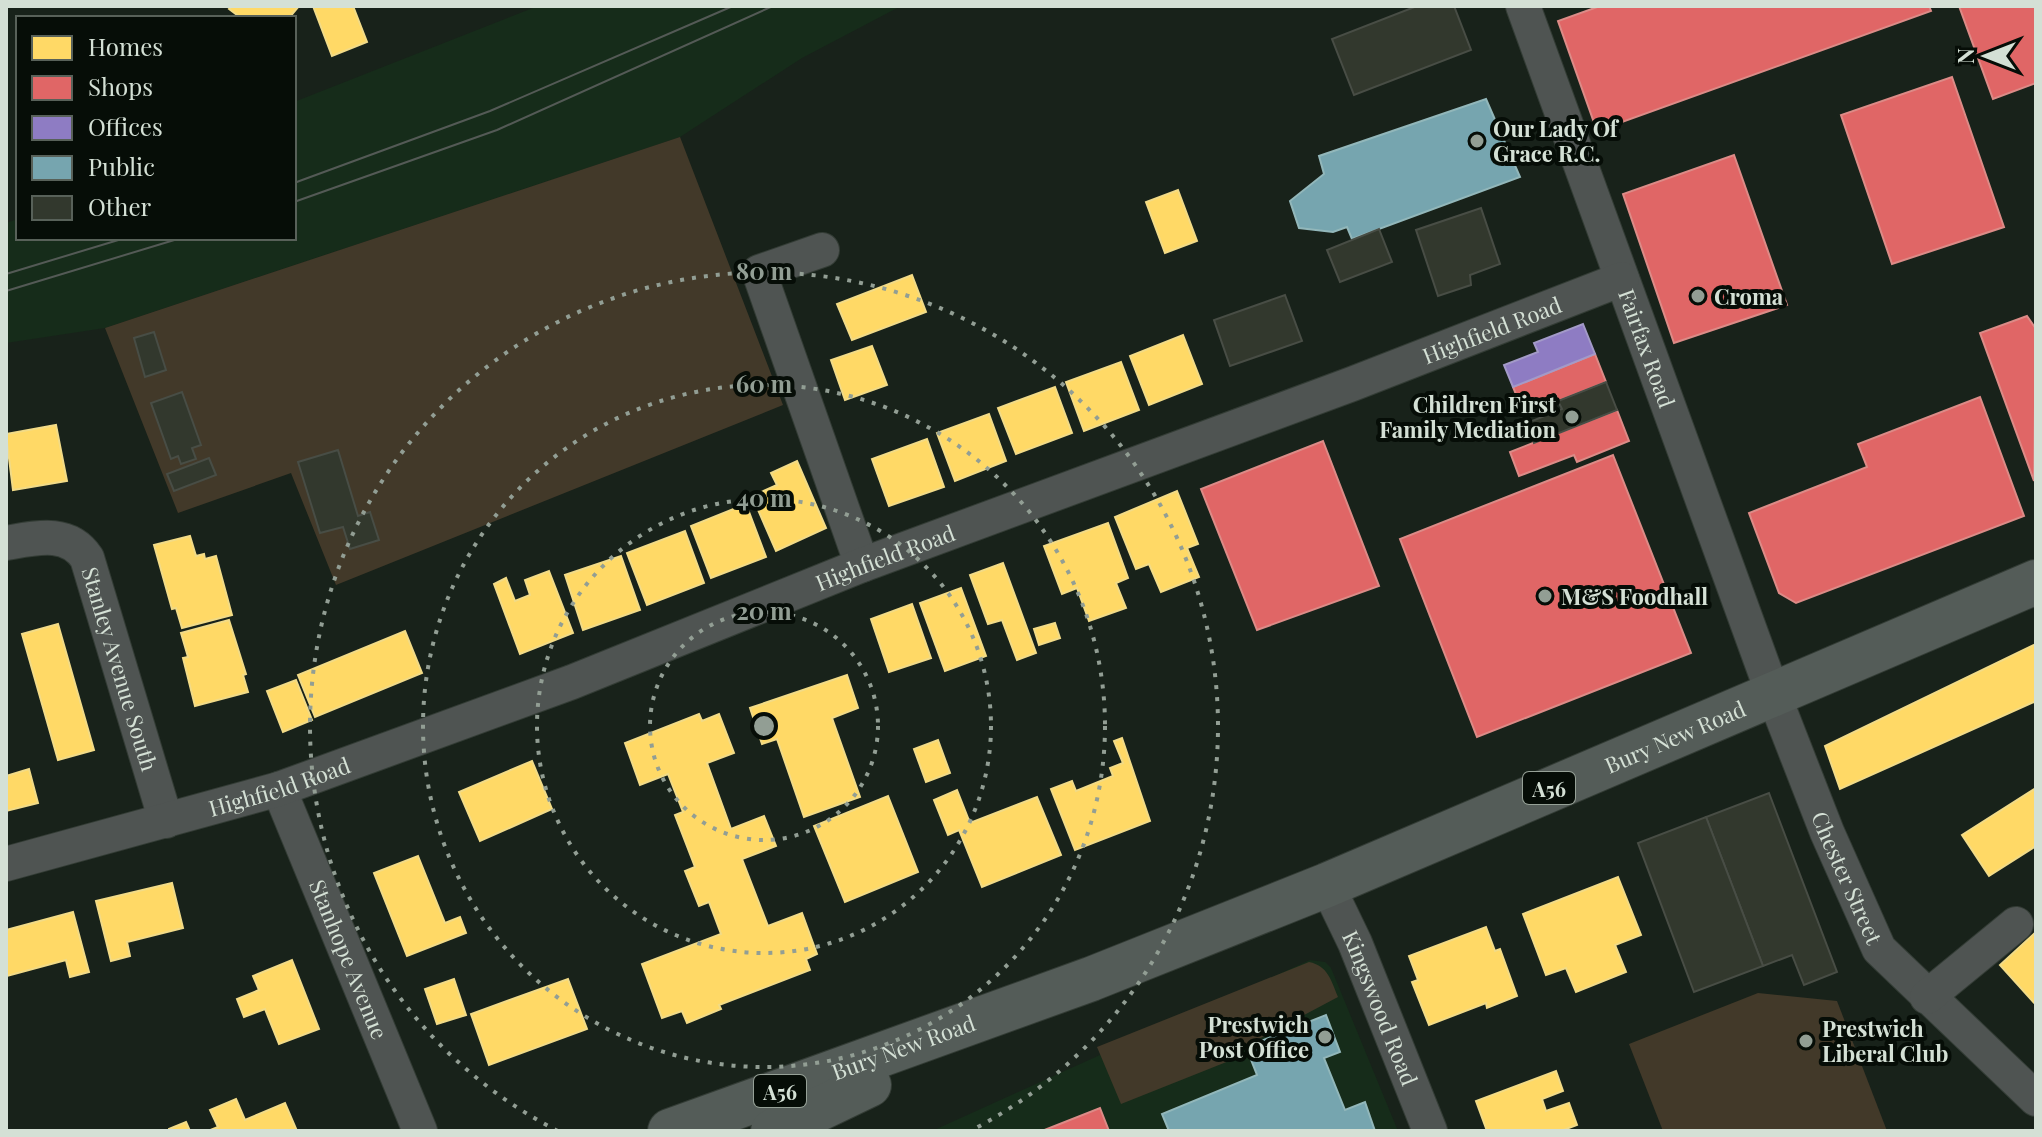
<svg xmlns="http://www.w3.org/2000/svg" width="2042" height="1137" font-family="'Playfair Display',serif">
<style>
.built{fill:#162c1a}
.green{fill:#423929}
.homes{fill:#ffd966;stroke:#f2db87;stroke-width:2}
.shops{fill:#e06666;stroke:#dc8b87;stroke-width:2}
.offices{fill:#8e7cc3;stroke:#a39ac8;stroke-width:2}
.public{fill:#76a5af;stroke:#92b7ba;stroke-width:2}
.building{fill:#32382d;stroke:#484d45;stroke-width:2}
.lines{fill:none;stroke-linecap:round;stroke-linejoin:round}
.minor-casing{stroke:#333c35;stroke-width:36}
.trunk-casing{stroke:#333c35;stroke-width:46}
.minor{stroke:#4f5452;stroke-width:34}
.trunk{stroke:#545c58;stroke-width:44}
.tram{stroke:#545a56;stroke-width:2}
.ring{fill:none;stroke:#929e94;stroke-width:4;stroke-dasharray:4 8}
.poi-dot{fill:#929e94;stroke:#060d07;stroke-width:3}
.labels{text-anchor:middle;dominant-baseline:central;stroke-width:8;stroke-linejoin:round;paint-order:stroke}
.shield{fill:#060d07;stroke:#96a197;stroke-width:2}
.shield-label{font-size:20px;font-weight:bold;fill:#d4e0d5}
.poi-label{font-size:22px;font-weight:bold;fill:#d4e0d5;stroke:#060d07;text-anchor:start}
.street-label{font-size:22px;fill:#d4e0d5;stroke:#060d07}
.centre{fill:#929e94;stroke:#060d07;stroke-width:4}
.ring-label{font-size:24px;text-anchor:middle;font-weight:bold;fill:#929e94;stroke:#060d07;stroke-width:8;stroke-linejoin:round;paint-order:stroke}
</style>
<rect width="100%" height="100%" fill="#18221a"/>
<!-- built -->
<g class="built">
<path d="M538,6H901L802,58L680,137L105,328L6,343V223L18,219V238H294V102Z"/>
<path d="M1310,960L1325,962L1331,968L1398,1131H932Z"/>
</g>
<!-- green -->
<g class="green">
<path d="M680,137L783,405L336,585L291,473L178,513L105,328Z"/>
<path d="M1309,962C1328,966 1331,980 1338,997L1242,1048L1244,1055L1121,1104L1097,1047Z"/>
<path d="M1758,993L1837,1001L1887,1131H1663L1629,1044Z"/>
</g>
<!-- homes -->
<g class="homes">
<path d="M232,6H299L289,18H241L229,9Z"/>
<path d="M313,6H353L367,42L332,56Z"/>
<path d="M1178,190L1197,241L1165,253L1146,202Z"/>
<path d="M912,275L926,312L852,340L837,304Z"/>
<path d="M1183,335L1202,384L1149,405L1130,356Z"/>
<path d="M872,346L887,385L845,400L831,360Z"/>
<path d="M1121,362L1139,410L1084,431L1066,382Z"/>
<path d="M1055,387L1072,433L1016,454L998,408Z"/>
<path d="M989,414L1006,461L955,481L937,433Z"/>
<path d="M56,425L67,481L13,490L6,434Z"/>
<path d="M927,439L944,487L889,506L872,459Z"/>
<path d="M797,461L826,528L776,551L752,496L777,485L771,473Z"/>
<path d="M1177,491L1198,544L1187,548L1199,577L1161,592L1149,564L1136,569L1115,517Z"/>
<path d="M746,504L766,557L711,578L691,526Z"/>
<path d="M1108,523L1128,578L1116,583L1126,608L1089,621L1077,588L1062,594L1044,546Z"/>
<path d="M685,531L704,583L647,605L627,553Z"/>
<path d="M190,536L196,556L204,554L205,559L216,556L232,615L182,628L176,608L172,609L154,545Z"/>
<path d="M621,556L640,610L583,630L565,575Z"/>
<path d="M1003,563L1036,653L1017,660L1002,620L988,624L970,575Z"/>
<path d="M549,571L573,633L520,654L494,584L506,578L515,601L530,595L525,580Z"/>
<path d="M961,588L986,656L945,671L920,603Z"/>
<path d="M912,604L931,658L889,672L871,619Z"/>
<path d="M229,620L246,674L243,675L248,692L195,706L183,658L188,657L181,633Z"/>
<path d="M1055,623L1060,638L1039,645L1034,629Z"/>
<path d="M58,624L94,750L58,760L22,634Z"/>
<path d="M405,631L422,673L315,717L298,675Z"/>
<path d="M2036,644V701L1840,789L1825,746Z"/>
<path d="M847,675L858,708L832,718L860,797L804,817L777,739L762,744L750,708Z"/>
<path d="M296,680L312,720L283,732L267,691Z"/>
<path d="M699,714L702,721L719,714L734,753L707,763L731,829L764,816L776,846L742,859L768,926L802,913L817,954L806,959L810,970L719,1005L721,1009L687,1023L682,1011L662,1018L642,964L721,934L709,902L699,906L685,871L695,867L675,815L683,812L668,774L640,785L625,743Z"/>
<path d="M1122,738L1150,821L1075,850L1051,789L1072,781L1076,791L1113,776L1110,768L1123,763L1114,741Z"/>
<path d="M938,740L950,773L926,782L914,749Z"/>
<path d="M532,761L552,809L480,841L459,792Z"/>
<path d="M29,769L38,803L6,811V776Z"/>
<path d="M2036,788V846L1989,876L1962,835Z"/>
<path d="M957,790L970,823L1037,797L1061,855L982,887L959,830L948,835L934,800Z"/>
<path d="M888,796L918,872L845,902L814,826Z"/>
<path d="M418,856L445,923L460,917L466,933L407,956L374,873Z"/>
<path d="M1618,877L1641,935L1615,945L1626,972L1576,992L1566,968L1546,975L1523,914Z"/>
<path d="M172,883L183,928L127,942L130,956L111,961L96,901Z"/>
<path d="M73,912L89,972L70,977L66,960L7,976L6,930Z"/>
<path d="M1486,927L1495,951L1500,949L1517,996L1487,1008L1486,1003L1429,1025L1412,982L1418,980L1409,956Z"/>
<path d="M2036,932V1005L2000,965Z"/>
<path d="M292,960L319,1029L279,1044L265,1009L244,1017L237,999L259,990L253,976Z"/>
<path d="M454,979L466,1015L437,1024L425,989Z"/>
<path d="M568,979L587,1029L489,1065L471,1014Z"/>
<path d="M1556,1071L1563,1091L1542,1099L1546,1111L1569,1103L1577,1125L1561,1131H1487L1476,1101Z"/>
<path d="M236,1099L245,1120L285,1103L297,1131H208L218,1127L210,1110Z"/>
<path d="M186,1122L190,1131H169V1129Z"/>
</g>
<!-- shops -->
<g class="shops">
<path d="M1600,6H1929L1931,11L1597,131L1558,21Z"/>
<path d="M1959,6H2036V83L1993,99Z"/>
<path d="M1952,77L2004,227L1892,264L1841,115Z"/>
<path d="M1734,155L1787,305L1674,343L1623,194Z"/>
<path d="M2027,316L2036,329L2034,481L1980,333Z"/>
<path d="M1595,354L1606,382L1558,401L1556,395L1522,409L1513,387Z"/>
<path d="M1980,397L2024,516L1796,603L1779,593L1749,513L1867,467L1858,444Z"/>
<path d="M1617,410L1629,441L1577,462L1574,455L1519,476L1510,452Z"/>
<path d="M1323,441L1379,586L1257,630L1201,489Z"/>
<path d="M1613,455L1691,653L1477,737L1400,539Z"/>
<path d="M1100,1108L1109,1131H1042Z"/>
</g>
<!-- offices -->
<path class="offices" d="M1583,324L1595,354L1513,387L1504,365L1538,352L1534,343Z"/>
<!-- public -->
<g class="public">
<path d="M1486,99L1520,177L1352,239L1347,227L1333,232L1299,228L1290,201L1324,174L1319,156Z"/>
<path d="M1326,1015L1340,1052L1324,1058L1345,1110L1365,1102L1375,1131H1169L1162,1114L1257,1075L1246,1047Z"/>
</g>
<!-- building -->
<g class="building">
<path d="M1417,6H1454L1471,50L1354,95L1332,39Z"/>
<path d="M1481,208L1500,264L1470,275L1471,285L1438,296L1416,230Z"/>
<path d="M1379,229L1392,262L1340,282L1327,250Z"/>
<path d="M1285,295L1302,341L1230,366L1214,320Z"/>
<path d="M154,332L166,370L145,377L134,338Z"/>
<path d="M1606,382L1617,410L1534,443L1527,423L1562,409L1558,401Z"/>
<path d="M182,392L201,445L192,448L196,459L181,464L178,456L171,459L151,403Z"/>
<path d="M338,450L358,516L370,512L379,540L350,549L343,527L320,533L298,462Z"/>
<path d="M209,458L216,475L174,491L167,474Z"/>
<path d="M1769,793L1837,972L1804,985L1792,955L1763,966L1706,817Z"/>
<path d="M1706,817L1763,966L1694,992L1638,843Z"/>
</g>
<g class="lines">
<defs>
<g id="minor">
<path id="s1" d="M1523,6L1772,691L1827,832L1879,949L2036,1099"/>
<path d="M822,250L759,272L862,565"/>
<path id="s2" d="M6,543C35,538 68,529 87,558L166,821"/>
<path id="s3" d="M279,789L420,1131"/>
<path id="s4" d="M6,864L279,789L572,682L862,565L1352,384L1622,279"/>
<path id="s5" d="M1327,885L1355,943L1430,1131"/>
<path d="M1927,997L2016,924"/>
</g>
<g id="trunk">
<path id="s6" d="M670,1131L1091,979L1327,885L2036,582"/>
<path d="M773,1131L869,1085"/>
</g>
</defs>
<!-- minor casing -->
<use href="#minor" class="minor-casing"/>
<!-- trunk casing -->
<use href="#trunk" class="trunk-casing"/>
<!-- minor -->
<use href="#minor" class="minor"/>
<!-- trunk -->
<use href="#trunk" class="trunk"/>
<!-- tram -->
<g class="tram">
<path d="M294,183L490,111L733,6"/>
<path d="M294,202L497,130L773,6"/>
<path d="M6,274L125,238"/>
<path d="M6,291L181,238"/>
</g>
</g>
<!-- distance rings -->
<g class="ring">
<circle cx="764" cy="726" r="114"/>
<circle cx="764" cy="726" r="227"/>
<circle cx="764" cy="726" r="341"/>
<path d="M558 1131A454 454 0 1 1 970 1131"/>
</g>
<!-- markers -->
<g class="poi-dot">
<circle cx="1477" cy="141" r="8"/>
<circle cx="1698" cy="296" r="8"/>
<circle cx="1572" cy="417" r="8"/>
<circle cx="1545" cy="596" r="8"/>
<circle cx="1325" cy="1037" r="8"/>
<circle cx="1806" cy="1041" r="8"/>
</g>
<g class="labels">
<!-- shield labels -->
<g class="shield">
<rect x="1523" y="772" width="52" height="32" rx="6"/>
<rect x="754" y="1075" width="52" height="32" rx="6"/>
</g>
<g class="shield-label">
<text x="1549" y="788">A56</text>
<text x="780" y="1091">A56</text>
</g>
<!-- poi labels -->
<g class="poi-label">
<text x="1493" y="128">Our Lady Of<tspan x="1493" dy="25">Grace R.C.</tspan></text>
<text x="1714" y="296">Croma</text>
<text x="1556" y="404" text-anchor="end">Children First<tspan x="1556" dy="25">Family Mediation</tspan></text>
<text x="1561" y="596">M&amp;S Foodhall</text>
<text x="1309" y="1024" text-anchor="end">Prestwich<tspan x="1309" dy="25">Post Office</tspan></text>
<text x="1822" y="1028">Prestwich<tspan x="1822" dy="25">Liberal Club</tspan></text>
</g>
<!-- street labels -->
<g class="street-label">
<text stroke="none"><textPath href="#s4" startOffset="1580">Highfield Road</textPath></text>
<text stroke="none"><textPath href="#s1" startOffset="364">Fairfax Road</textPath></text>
<text stroke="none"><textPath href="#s4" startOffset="932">Highfield Road</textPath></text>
<text stroke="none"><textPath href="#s2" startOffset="204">Stanley Avenue South</textPath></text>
<text stroke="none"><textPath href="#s6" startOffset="1080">Bury New Road</textPath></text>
<text stroke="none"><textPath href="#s4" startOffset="284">Highfield Road</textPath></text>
<text stroke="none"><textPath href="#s1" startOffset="930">Chester Street</textPath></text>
<text stroke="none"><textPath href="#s3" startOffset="184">Stanhope Avenue</textPath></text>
<text stroke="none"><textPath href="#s5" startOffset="134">Kingswood Road</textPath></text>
<text stroke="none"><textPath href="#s6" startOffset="248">Bury New Road</textPath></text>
</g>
</g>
<circle cx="764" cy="726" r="12" class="centre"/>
<g class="ring-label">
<text x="764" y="280">80 m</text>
<text x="764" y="393">60 m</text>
<text x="764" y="507">40 m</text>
<text x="764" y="620">20 m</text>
</g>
<!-- border -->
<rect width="2042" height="1137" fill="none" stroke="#d4e0d5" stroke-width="16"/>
<!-- legend -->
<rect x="16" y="16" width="280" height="224" fill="#060d07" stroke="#586159" stroke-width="2"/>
<rect x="32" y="36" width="40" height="24" fill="#ffd966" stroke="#586159" stroke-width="2"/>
<text x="88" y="56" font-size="24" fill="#d4e0d5">Homes</text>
<rect x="32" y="76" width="40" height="24" fill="#e06666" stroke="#586159" stroke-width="2"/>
<text x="88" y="96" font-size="24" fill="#d4e0d5">Shops</text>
<rect x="32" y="116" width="40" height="24" fill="#8e7cc3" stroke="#586159" stroke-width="2"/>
<text x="88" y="136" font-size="24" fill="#d4e0d5">Offices</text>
<rect x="32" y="156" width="40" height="24" fill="#76a5af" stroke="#586159" stroke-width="2"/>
<text x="88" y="176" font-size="24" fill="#d4e0d5">Public</text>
<rect x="32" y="196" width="40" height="24" fill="#32382d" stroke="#586159" stroke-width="2"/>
<text x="88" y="216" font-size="24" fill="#d4e0d5">Other</text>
<!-- north arrow -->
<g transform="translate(1986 56) rotate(270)" stroke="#060d07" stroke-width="6" paint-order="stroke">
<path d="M0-6L14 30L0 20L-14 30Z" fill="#d4e0d5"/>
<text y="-12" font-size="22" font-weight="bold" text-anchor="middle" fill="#d4e0d5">N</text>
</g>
</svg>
